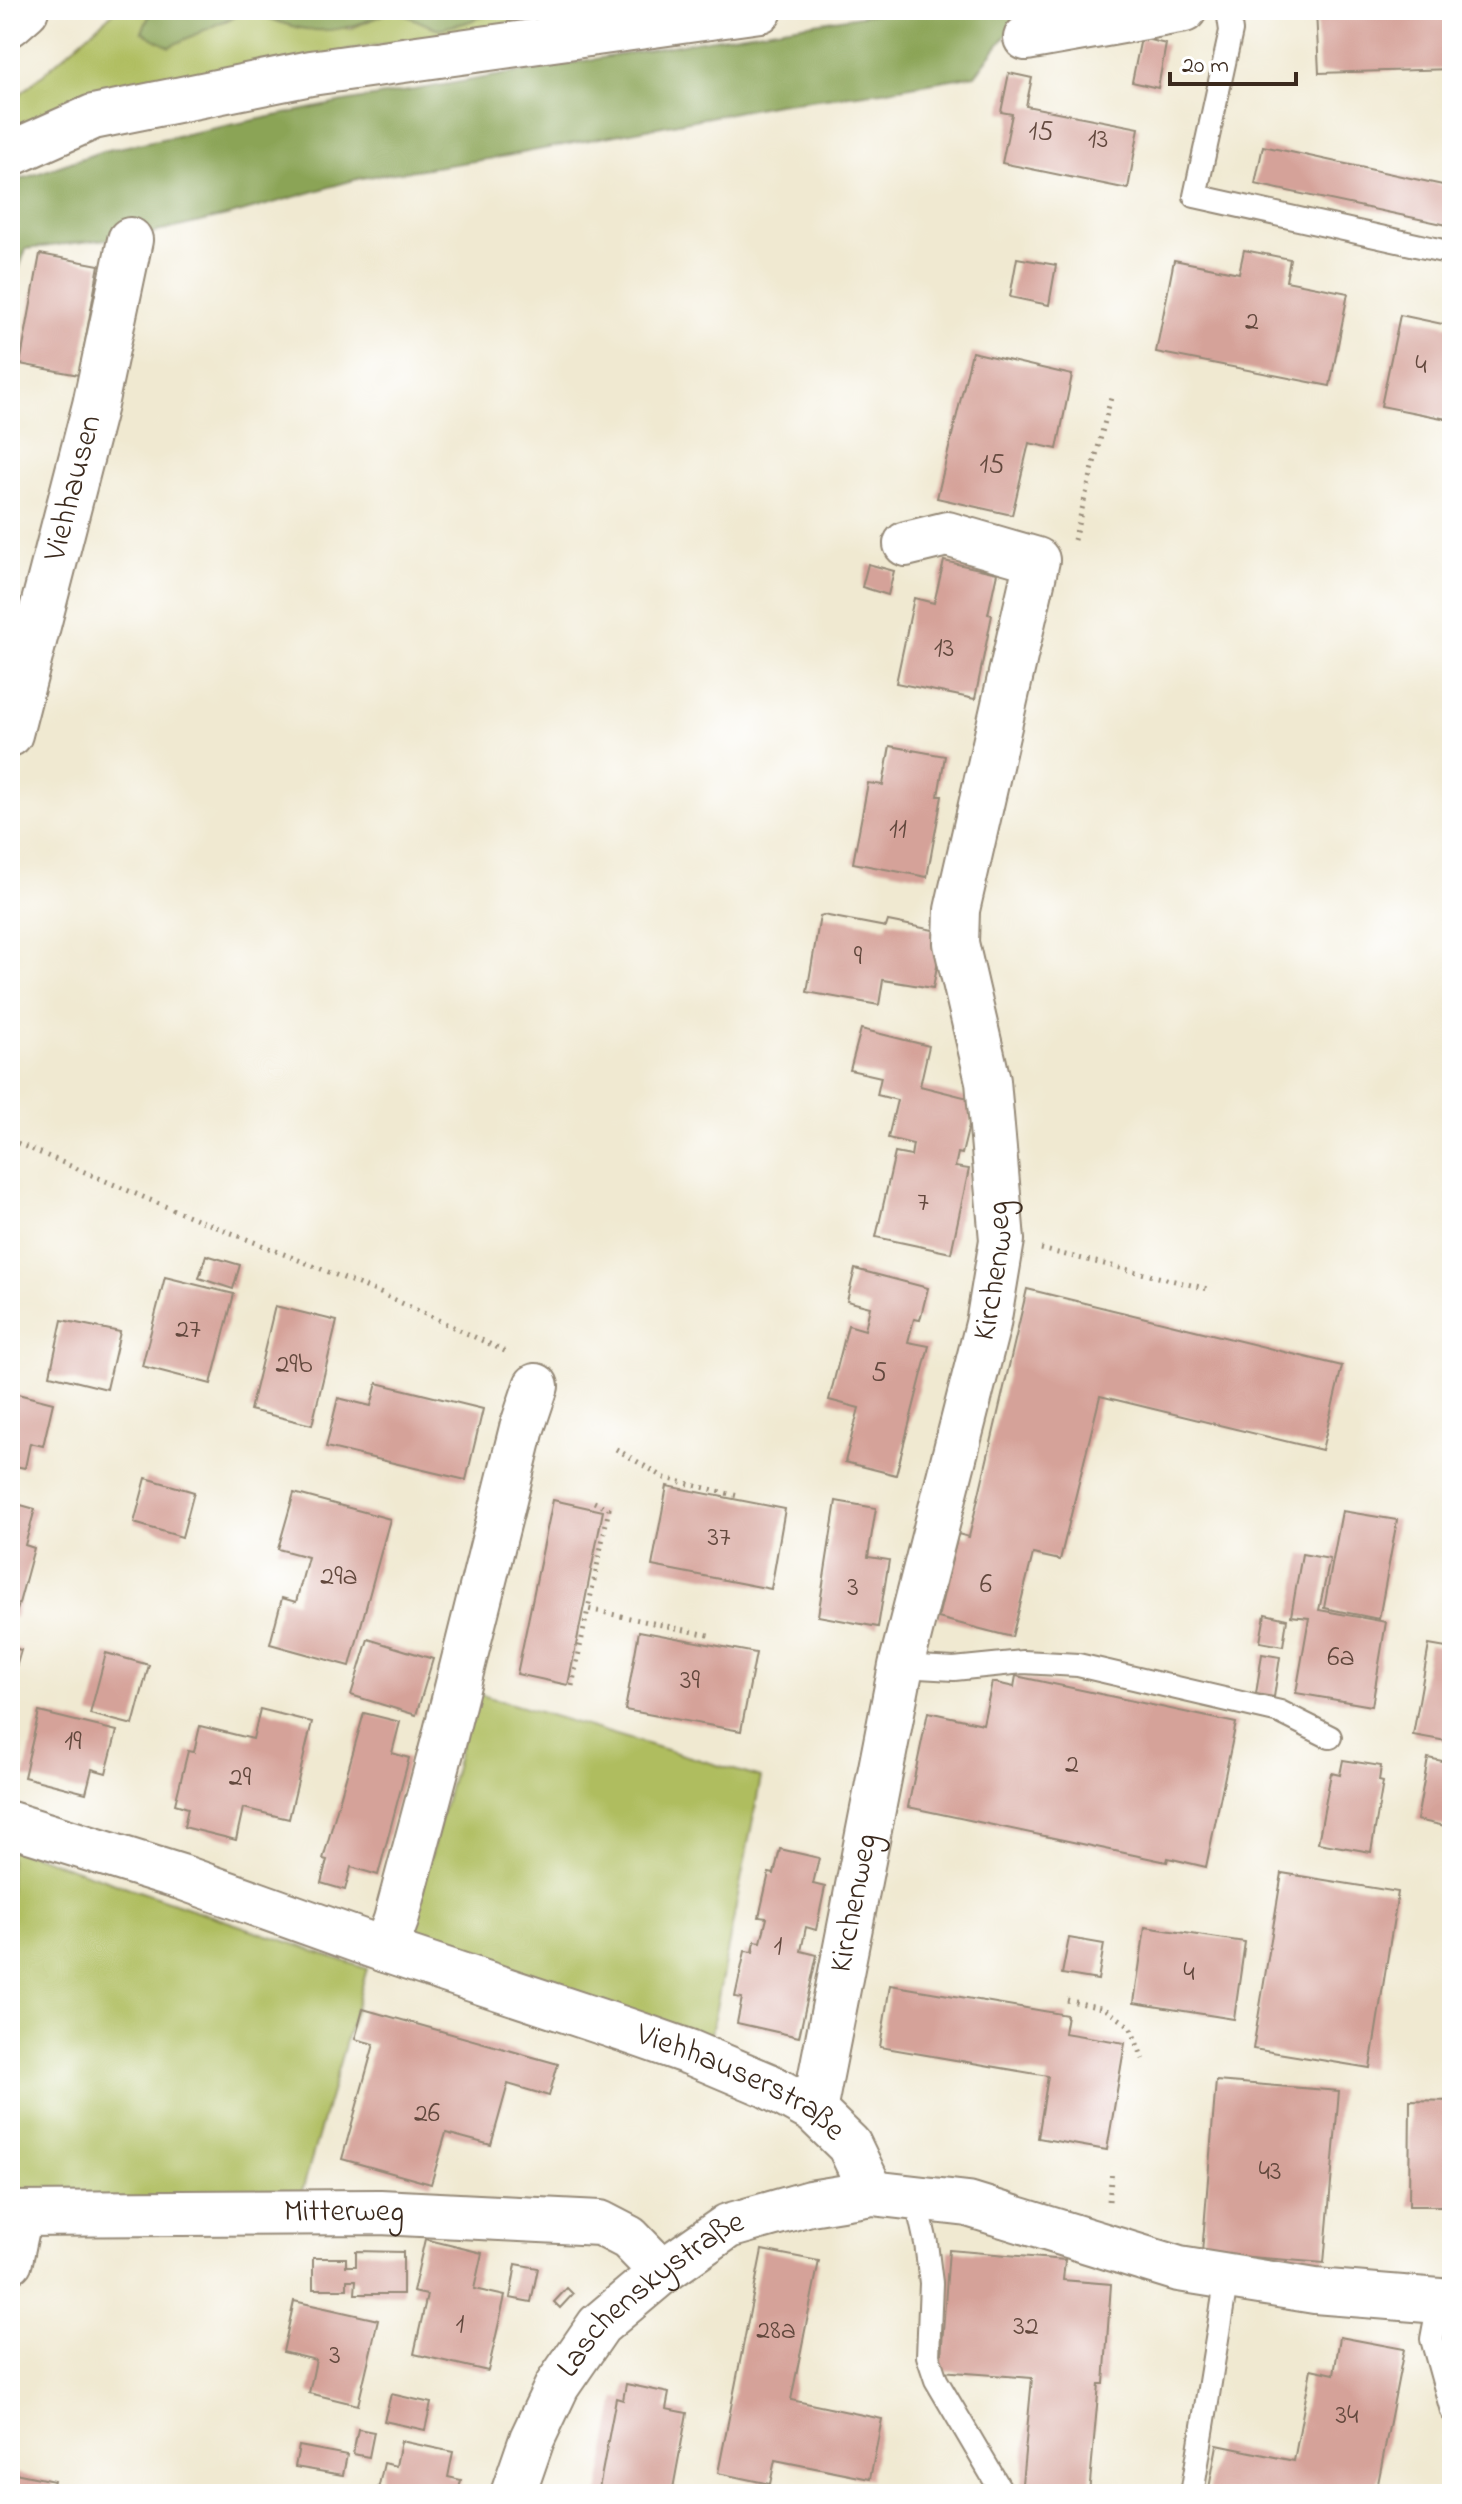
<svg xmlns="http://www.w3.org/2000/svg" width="1462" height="2504" font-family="'Indie Flower',sans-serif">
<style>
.green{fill:#afbd5f;stroke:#75743e;stroke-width:2}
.forest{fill:#8ba456;stroke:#63673a;stroke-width:2}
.building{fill:#d5a299}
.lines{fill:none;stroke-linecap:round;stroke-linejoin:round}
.lane-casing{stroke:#968a78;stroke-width:26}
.street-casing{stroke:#968a78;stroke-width:48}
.secondary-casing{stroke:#968a78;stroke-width:48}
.highway-casing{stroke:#968a78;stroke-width:48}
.path{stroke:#968a78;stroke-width:5;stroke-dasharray:2 6;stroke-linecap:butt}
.lane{stroke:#fff;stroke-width:22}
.street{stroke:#fff;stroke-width:44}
.secondary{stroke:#fff;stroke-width:44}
.highway{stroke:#fff;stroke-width:44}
.labels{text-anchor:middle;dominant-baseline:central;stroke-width:8;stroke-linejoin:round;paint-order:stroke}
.number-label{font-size:28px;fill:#62483d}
.street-label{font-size:32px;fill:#3b2a1e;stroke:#fff}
</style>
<rect width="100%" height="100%" fill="#fff"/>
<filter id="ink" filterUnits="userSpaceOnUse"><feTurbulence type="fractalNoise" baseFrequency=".0125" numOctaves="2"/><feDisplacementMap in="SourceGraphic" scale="16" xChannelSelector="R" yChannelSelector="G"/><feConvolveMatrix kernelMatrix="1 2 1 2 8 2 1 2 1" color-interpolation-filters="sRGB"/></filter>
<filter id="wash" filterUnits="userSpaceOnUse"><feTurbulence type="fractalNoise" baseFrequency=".006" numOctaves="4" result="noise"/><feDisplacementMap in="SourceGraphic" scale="32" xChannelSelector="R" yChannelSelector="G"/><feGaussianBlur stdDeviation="1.8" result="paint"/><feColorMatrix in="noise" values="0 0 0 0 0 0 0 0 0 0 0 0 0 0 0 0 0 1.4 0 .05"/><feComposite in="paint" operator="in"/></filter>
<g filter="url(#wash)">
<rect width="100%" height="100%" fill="#f0e9d1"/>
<!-- green -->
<g class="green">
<path d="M116,10H152L142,32L226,21L247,10L350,29L394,10L437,29L464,23L501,10H601L354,49L10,133V103Z"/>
<path d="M475,1693L761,1778L710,2039L427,1942L418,1931L415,1914Z"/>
<path d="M10,1847L367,1969L293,2222L10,2196Z"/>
</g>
<!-- forest -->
<g class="forest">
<path d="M152,10H247L169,47L142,32Z"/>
<path d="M251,10H501L464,23L437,29L394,10C336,36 309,38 251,10Z"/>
<path d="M898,10H1092L1015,24L975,75L882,91L777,104L501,157L361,178L231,215L148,234L26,249L10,294V183L103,151L338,103L700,41Z"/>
</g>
<g id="blocks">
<!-- building -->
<g class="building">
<path d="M1316,10H1452V69L1319,73Z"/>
<path d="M1141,38L1166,44L1158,88L1132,82Z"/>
<path d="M1009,73L1032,78L1026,106L1139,128L1128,189L1002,163L1012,114L1001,112Z"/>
<path d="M1263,146L1452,187V226L1255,184Z"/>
<path d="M1244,250L1290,259L1286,281L1348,293L1330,386L1156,352L1174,260L1239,273Z"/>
<path d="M40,254L99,265L79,375L20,364Z"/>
<path d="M1017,258L1056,265L1049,305L1010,297Z"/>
<path d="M1400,315L1452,326V420L1381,406Z"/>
<path d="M972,352L1072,375L1057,449L1029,443L1012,515L937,498Z"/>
<path d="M944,561L997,573L988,614L992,615L975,699L896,683L914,598L934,603Z"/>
<path d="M868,564L894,571L888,595L862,587Z"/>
<path d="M890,746L945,756L938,796H942L927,877L853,863L868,783L883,785Z"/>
<path d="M823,915L886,927L888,921L943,932L933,988L883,980L879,1005L807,992L820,916Z"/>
<path d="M861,1029L929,1046L920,1086L972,1099V1113L962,1154L958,1153L955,1167L969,1169L951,1253L876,1237L895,1153L911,1156L913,1144L888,1138L897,1100L877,1095L881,1077L850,1070Z"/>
<path d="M206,1255L240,1265L233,1289L199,1278Z"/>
<path d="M855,1269L928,1288L920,1320L914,1319L908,1342L929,1346L896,1475L845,1462L859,1408L829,1400L848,1325L865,1330L870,1307L847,1301Z"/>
<path d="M165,1277L234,1294L211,1384L142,1366Z"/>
<path d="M1027,1289L1342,1366L1322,1450L1100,1396L1060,1560L1033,1554L1012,1637L938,1618L958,1534L969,1537Z"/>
<path d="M275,1306L337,1321L312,1425L250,1410Z"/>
<path d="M62,1320L120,1332L107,1389L50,1375Z"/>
<path d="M377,1383L483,1409L466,1480L326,1447L338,1398L371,1406Z"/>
<path d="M10,1392L53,1403L43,1446L30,1443L25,1468L10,1465Z"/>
<path d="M146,1478L194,1492L182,1537L134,1523Z"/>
<path d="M667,1486L785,1509L771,1589L652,1566Z"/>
<path d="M294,1493L390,1519L350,1666L270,1644L282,1598L296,1602L308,1557L278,1549Z"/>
<path d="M553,1500L603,1511L568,1685L517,1674Z"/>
<path d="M836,1501L876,1508L868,1557L889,1560L878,1627L818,1616Z"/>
<path d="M10,1502L35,1509L25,1545L34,1548L15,1618L10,1617Z"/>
<path d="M1342,1511L1397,1520L1379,1619L1324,1608Z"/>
<path d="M1302,1554L1330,1559L1319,1610L1386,1622L1372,1706L1296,1693L1309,1618L1291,1616Z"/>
<path d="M1265,1614L1287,1619L1283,1646L1260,1642Z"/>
<path d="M639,1631L756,1653L741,1731L625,1710Z"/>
<path d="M368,1639L433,1659L416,1715L351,1695Z"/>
<path d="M1429,1645L1452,1649V1742L1413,1735Z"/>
<path d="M10,1647L21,1650L11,1685H10Z"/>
<path d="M106,1653L149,1665L133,1725L90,1714Z"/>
<path d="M1262,1654L1280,1657L1274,1697L1256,1694Z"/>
<path d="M1016,1676L1236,1723L1206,1867L1168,1858L1167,1862L908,1807L928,1712L983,1724L992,1682L1014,1687Z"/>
<path d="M260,1709L312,1722L289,1819L243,1808L236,1840L184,1827L188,1808L175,1804L188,1751L194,1752L200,1726L253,1739Z"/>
<path d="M39,1712L117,1731L106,1773L92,1769L86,1793L24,1777Z"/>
<path d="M364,1713L400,1722L392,1753L409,1758L378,1875L351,1867L345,1890L321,1883L327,1860L323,1859Z"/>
<path d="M1428,1758L1452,1763L1450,1827L1417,1820Z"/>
<path d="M1343,1760L1381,1766L1379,1781L1383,1782L1371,1852L1318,1843L1331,1773L1340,1775Z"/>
<path d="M780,1849L819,1858L813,1884L825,1887L816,1930L806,1927L801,1951L817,1955L799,2037L737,2023L742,1998L735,1997L745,1951L753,1952L755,1941L761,1942L767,1918L759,1917L769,1873L774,1874Z"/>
<path d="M1282,1873L1398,1892L1370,2068L1253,2049Z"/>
<path d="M1145,1927L1245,1942L1234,2019L1134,2003Z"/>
<path d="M1069,1938L1104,1944L1098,1980L1062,1974Z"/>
<path d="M890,1985L1067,2015L1064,2033L1125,2043L1107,2150L1038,2138L1048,2076L880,2047Z"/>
<path d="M363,2009L558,2064L549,2096L508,2084L491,2145L446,2133L431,2184L342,2159L374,2044L355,2039Z"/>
<path d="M1216,2081L1339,2091L1324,2263L1202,2253Z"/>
<path d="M1410,2100L1452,2101V2206H1409Z"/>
<path d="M425,2239L482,2253L474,2289L505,2296L488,2371L414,2354L427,2295L413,2292Z"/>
<path d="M762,2250L819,2261L791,2400L882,2419L870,2479L775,2460L770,2484L718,2473Z"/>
<path d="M949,2250L1065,2260L1063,2280L1111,2284L1104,2384H1099L1089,2494H1021L1032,2378L940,2371Z"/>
<path d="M356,2251L403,2252V2294H355L356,2280H347V2289H313V2258H346V2266H356Z"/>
<path d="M516,2264L538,2268L531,2302L510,2298Z"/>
<path d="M567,2288L573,2294L560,2308L554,2302Z"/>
<path d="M294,2301L378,2320L358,2405L309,2393L316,2360L283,2352Z"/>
<path d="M1340,2337L1404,2349L1376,2494H1208L1217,2445L1294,2461L1311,2369L1334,2374Z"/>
<path d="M626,2384L669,2393L666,2409L687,2413L672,2494H598L616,2398L623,2400Z"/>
<path d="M391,2394L431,2403L425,2430L384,2421Z"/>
<path d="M358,2429L374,2432L369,2457L353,2454Z"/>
<path d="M401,2441L453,2452L448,2477L461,2480L458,2494H377L384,2463L396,2466Z"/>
<path d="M299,2446L347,2455L343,2475L295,2467Z"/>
<path d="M10,2472L54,2481L51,2494H10Z"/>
</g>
</g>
</g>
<g filter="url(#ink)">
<use href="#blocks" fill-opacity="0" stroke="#968a78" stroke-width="2"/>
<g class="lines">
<defs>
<g id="lane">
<path d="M1228,10L1231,31L1195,196L1452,253"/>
<path d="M901,1666L954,1669L1023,1662L1078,1665L1280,1712L1330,1737"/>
<path d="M916,2198L926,2243L931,2283L928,2356L936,2380L1003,2494"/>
<path d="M1439,2302L1432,2339L1452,2411"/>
<path d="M1192,2494L1227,2277"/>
</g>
<g id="street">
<path d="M1026,38L1184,10"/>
<path id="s1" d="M10,734L95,405L130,240"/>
<path d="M385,1950L396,1920L442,1748L522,1428L536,1386"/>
<path id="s2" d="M814,2111L901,1666L988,1324L1002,1240L988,1081L956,943L957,910L1037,560L947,534L906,544"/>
<path id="s3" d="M10,2214L380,2212L600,2223L629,2238L662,2272"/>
<path d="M10,2261L20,2214"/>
</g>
<g id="secondary">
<path id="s4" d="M10,1824L181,1877L385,1950L626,2030L689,2052L767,2085L814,2111L849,2145L872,2193"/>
<path id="s5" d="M513,2494L532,2439L557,2386L599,2325L662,2272L728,2226L810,2203L872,2193L968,2204L1179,2269L1315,2291L1452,2302"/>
</g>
<g id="highway">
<path d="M10,24L26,10"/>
<path d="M10,154L93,117L311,73L760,10"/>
</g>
</defs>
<!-- lane casing -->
<use href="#lane" class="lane-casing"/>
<!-- street casing -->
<use href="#street" class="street-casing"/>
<!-- secondary casing -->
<use href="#secondary" class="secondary-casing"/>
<!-- highway casing -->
<use href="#highway" class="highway-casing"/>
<!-- path -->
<g class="path">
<path d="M1074,540L1112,394"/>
<path d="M10,1140L157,1203L378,1292L509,1353"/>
<path d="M1041,1249L1208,1289"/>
<path d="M616,1449L665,1478L738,1496"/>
<path d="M594,1502L609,1509L588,1609L713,1636"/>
<path d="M572,1686L588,1609"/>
<path d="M1067,2000L1105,2009L1130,2026L1143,2059"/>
<path d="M1109,2201L1112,2170"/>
</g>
<!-- lane -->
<use href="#lane" class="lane"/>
<!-- street -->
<use href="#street" class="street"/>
<!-- secondary -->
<use href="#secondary" class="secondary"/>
<!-- highway -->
<use href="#highway" class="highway"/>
</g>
</g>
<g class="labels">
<!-- number labels -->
<g class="number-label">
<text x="1041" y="132">15</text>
<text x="1098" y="140">13</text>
<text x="1252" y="322">2</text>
<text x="1421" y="366">4</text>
<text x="992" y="465">15</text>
<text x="944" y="649">13</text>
<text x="898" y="830">11</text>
<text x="858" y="957">9</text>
<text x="923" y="1203">7</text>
<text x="188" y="1330">27</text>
<text x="294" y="1365">29b</text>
<text x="879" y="1373">5</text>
<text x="719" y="1538">37</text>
<text x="339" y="1577">29a</text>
<text x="986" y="1585">6</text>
<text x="853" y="1588">3</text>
<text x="1341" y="1658">6a</text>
<text x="690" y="1681">39</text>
<text x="73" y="1742">19</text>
<text x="1072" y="1765">2</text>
<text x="240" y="1778">29</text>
<text x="778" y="1947">1</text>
<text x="1189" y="1973">4</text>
<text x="427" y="2114">26</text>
<text x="1270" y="2172">43</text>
<text x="460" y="2325">1</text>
<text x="1026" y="2327">32</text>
<text x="776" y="2331">28a</text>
<text x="335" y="2356">3</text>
<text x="1347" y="2416">34</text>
</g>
<!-- street labels -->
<g class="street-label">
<text stroke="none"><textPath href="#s1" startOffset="254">Viehhausen</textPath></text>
<text stroke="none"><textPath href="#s2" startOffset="860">Kirchenweg</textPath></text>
<text stroke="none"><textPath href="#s2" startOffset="212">Kirchenweg</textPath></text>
<text stroke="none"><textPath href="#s4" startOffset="776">Viehhauserstraße</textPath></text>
<text stroke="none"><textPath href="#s3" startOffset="334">Mitterweg</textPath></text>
<text stroke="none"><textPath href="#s5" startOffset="250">Laschenskystraße</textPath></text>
</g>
</g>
<!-- margin -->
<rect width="1462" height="2504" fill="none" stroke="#fff" stroke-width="40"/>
<!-- scale -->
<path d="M1170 72v12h126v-12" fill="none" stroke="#3b2a1e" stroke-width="4"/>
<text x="1182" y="72" font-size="24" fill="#3b2a1e" stroke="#ffffff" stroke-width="6" paint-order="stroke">20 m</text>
</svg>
